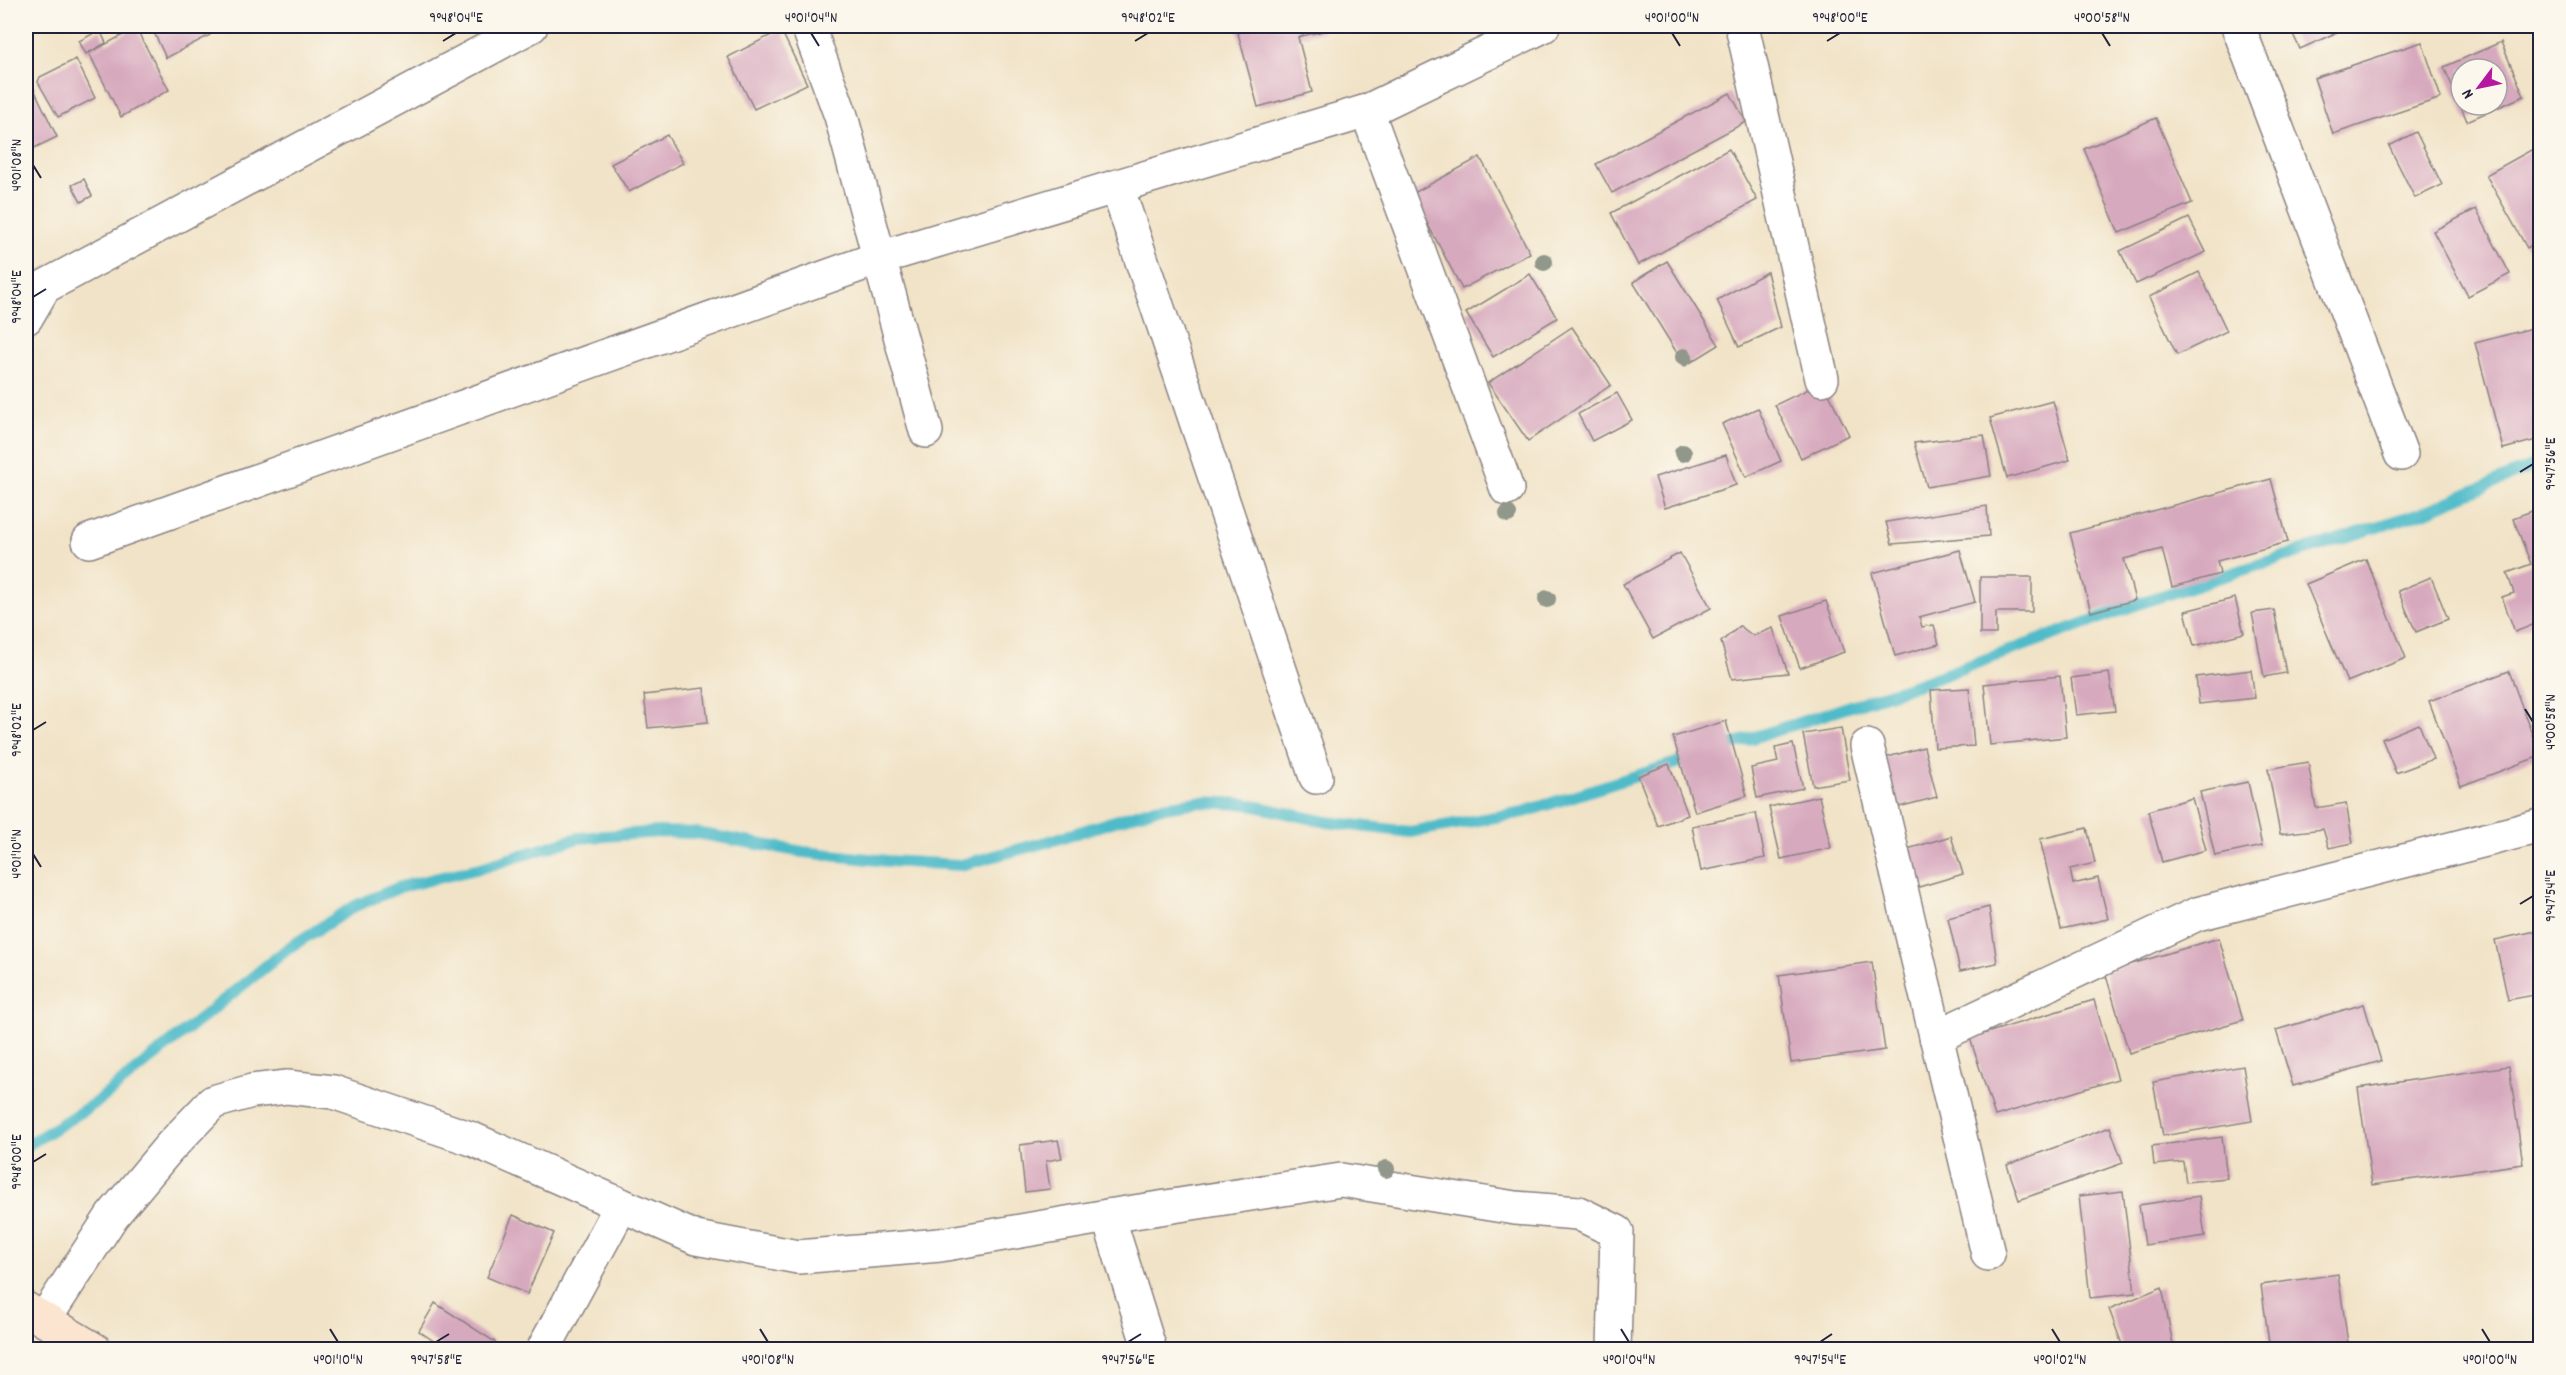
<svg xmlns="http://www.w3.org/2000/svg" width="2566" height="1375" font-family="Dekko,sans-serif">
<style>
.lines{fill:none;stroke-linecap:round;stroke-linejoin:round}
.stream{stroke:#4fbbc9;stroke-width:12}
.building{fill:#d7a9be;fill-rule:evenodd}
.street-casing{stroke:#8a8281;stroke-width:36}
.secondary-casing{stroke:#8a8281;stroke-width:36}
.street{stroke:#fff;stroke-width:33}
.secondary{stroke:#fce5d0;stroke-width:33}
.tree{fill:#91988b}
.ticks{fill:none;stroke:#22223b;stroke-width:2}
.neatline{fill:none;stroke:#22223b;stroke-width:2}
.ticks-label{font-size:15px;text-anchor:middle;fill:#22223b}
</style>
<rect width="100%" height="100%" fill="#fbf7ec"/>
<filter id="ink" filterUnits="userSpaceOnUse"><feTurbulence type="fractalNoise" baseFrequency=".0167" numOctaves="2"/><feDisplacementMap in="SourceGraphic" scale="12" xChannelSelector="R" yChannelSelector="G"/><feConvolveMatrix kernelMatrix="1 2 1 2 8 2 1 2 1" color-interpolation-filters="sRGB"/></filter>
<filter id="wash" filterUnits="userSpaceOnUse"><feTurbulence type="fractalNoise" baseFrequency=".008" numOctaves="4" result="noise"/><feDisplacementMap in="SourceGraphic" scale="24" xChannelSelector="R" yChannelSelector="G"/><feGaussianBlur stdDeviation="1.35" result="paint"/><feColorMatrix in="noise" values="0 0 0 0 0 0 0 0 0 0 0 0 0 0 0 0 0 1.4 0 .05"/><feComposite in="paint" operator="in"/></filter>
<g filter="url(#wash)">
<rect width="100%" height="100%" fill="#f1e3c7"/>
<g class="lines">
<!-- stream -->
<g class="stream">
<path d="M1718,749L1916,685L2146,601L2427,511L2540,463"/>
<path d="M26,1146L97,1102L290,947L355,906L400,887L484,867L578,838L659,832L696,833L803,852L887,861L961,865L1054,840L1156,808L1199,802L1246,804L1327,822L1410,832L1524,812L1695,757"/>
</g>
</g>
<g id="blocks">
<!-- building -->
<g class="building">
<path d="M151,26H205L210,35L166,58Z"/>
<path d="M1236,26H1322L1323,31L1298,37L1312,92L1258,107Z"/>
<path d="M2289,26H2351L2300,49Z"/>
<path d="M136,28L169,90L121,117L89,53Z"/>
<path d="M100,30L106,43L86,54L79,41Z"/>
<path d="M781,30L807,84L754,109L728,57Z"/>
<path d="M2422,42L2441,98L2333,134L2314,78Z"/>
<path d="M2501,42L2524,96L2467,121L2444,67ZM2461,69H2497V105H2461Z"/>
<path d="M76,59L95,98L58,117L38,82L40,77Z"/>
<path d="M26,78L28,82L30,81L57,137L26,152Z"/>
<path d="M1730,93L1746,122L1612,193L1596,164Z"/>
<path d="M2156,118L2192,203L2119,233L2084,149Z"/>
<path d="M2416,132L2442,185L2415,198L2389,146Z"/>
<path d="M667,135L683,163L629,192L611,164Z"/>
<path d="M2540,145V240L2527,248L2486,175Z"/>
<path d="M1729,149L1757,200L1638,265L1611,213Z"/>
<path d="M1480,157L1530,253L1462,289L1412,194Z"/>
<path d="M84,179L92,196L81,202L72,185Z"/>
<path d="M2476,209L2510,274L2468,296L2433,231Z"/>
<path d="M2189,218L2206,252L2136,284L2120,251Z"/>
<path d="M1667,261L1719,345L1685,366L1633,282Z"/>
<path d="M1767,272L1781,327L1739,347L1717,300Z"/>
<path d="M2199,272L2227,331L2177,355L2149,297Z"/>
<path d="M1530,274L1557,318L1493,357L1466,313Z"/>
<path d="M2540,326V439L2503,449L2475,343Z"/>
<path d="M1572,327L1611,385L1528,441L1488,383Z"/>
<path d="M1823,382L1849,435L1801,458L1775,405Z"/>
<path d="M1617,393L1632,420L1592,441L1578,414Z"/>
<path d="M2053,401L2070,460L2007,478L1990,418Z"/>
<path d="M1758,408L1781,461L1746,477L1722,424Z"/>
<path d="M1984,435L1991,476L1927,487L1914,443Z"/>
<path d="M1726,455L1736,485L1665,508L1655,477Z"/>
<path d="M2271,479L2288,542L2217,561L2220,574L2172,587L2162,549L2124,559L2135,600L2091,612L2070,533Z"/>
<path d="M1987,506L1989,536L1892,544L1886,522Z"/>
<path d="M2540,508V622L2515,632L2502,597L2514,593L2507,573L2531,564L2513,518Z"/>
<path d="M1960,550L1975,602L1919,617L1922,627L1934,625L1939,644L1895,656L1872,573Z"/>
<path d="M1680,553L1711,608L1653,639L1623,584Z"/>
<path d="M2366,559L2406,658L2347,682L2306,584Z"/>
<path d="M1980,577H2032V612H1996V634H1980Z"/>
<path d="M2431,577L2448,619L2416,632L2398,591Z"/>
<path d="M2235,598L2244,633L2194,646L2185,611Z"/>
<path d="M1826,601L1844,652L1800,668L1782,616Z"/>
<path d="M2274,610L2286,673L2264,677L2252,613Z"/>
<path d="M1740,626L1753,636L1773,628L1788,673L1732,679L1721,642Z"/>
<path d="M2251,670L2255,698L2199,704L2196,677Z"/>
<path d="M2509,671L2540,756L2461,786L2429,701Z"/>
<path d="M2109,673L2115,711L2076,715L2071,678Z"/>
<path d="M2060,676L2066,737L1990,745L1984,684Z"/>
<path d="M704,688L708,722L648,728L644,695Z"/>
<path d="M1969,688L1974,746L1935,748L1931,690Z"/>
<path d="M1726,721L1747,796L1695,812L1673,737Z"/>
<path d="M2419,724L2433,759L2396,773L2382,739Z"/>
<path d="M1841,728L1850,780L1813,786L1803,734Z"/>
<path d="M1793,744L1803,788L1757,798L1751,768L1778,762L1775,748Z"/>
<path d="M1924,747L1937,797L1891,809L1877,760Z"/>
<path d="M2308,762L2316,808L2346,803L2353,843L2329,848L2323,829L2280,834L2268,769Z"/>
<path d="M1669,764L1688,815L1658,826L1638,776Z"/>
<path d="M2248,782L2262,846L2215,856L2200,792Z"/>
<path d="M1819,796L1831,848L1781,859L1769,807Z"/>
<path d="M2192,798L2206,850L2162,862L2148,811Z"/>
<path d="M1756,813L1765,858L1701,871L1692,826Z"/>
<path d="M2087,828L2095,863L2070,869L2073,884L2098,878L2108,919L2061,929L2040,839Z"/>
<path d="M1951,836L1963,874L1912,889L1901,851Z"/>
<path d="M1989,907L1997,963L1960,971L1948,918Z"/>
<path d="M2540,930V994L2508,1000L2495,940Z"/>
<path d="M2219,938L2243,1020L2129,1053L2105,972Z"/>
<path d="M1872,962L1885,1050L1791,1063L1779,975Z"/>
<path d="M2094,1000L2118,1079L1995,1116L1970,1038Z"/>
<path d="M2364,1004L2381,1061L2293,1086L2276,1030Z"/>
<path d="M2243,1066L2252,1121L2163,1136L2153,1082Z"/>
<path d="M2509,1066L2523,1164L2372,1185L2358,1088Z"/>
<path d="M2110,1127L2123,1163L2019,1200L2007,1165Z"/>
<path d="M2222,1137L2227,1178L2186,1182L2183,1162L2154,1165L2152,1146Z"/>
<path d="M1058,1140L1062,1158L1046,1161L1050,1189L1025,1192L1020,1145Z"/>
<path d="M2123,1191L2135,1293L2090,1298L2079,1196Z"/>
<path d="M2199,1196L2205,1236L2145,1245L2139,1205Z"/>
<path d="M513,1215L554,1233L527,1294L487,1277Z"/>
<path d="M2338,1274L2349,1350H2270L2261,1285Z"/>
<path d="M2162,1287L2174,1350H2124L2109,1309Z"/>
<path d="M435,1303L495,1342L491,1350H447L419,1331Z"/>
</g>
</g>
</g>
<g filter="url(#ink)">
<use href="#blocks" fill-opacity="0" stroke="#8a8281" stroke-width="1.5"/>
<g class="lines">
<defs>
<g id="street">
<path d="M808,26L841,116L926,431"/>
<path d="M1742,26L1822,379"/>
<path d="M2238,26L2401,454"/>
<path d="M1367,111L1507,489"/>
<path d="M1117,187L1316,777"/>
<path d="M26,318L44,287L531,26"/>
<path d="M89,541L879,258L1367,111L1543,26"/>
<path d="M1867,746L1988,1254"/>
<path d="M1936,1037L2197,914L2540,826"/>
<path d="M1108,1216L1150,1350"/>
<path d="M44,1320L112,1216L168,1149L213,1102L252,1091L287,1087L333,1092L472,1139L696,1238L798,1257L940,1245L1108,1216L1341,1180L1515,1208L1578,1213L1617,1232L1614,1350"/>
<path d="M543,1350L621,1206"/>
</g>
<path id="secondary" d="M26,1309L95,1350"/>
</defs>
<!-- street casing -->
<use href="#street" class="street-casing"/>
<!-- secondary casing -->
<use href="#secondary" class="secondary-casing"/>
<!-- street -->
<use href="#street" class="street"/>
<!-- secondary -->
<use href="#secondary" class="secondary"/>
</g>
<!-- trees -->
<g class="tree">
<circle cx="1544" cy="262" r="9"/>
<circle cx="1684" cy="357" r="9"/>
<circle cx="1683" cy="453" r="9"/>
<circle cx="1508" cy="514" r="9"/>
<circle cx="1547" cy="599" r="9"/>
<circle cx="1386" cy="1169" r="9"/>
</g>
</g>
<!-- ticks -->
<path class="ticks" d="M811,33L819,46M1672,33L1680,46M2102,33L2110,46M443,41L456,33M1135,41L1148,33M1827,41L1840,33M33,165L41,178M33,297L46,289M2520,472L2533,464M2525,709L2533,722M33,730L46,722M33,854L41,867M2520,904L2533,896M33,1162L46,1154M330,1329L338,1342M760,1329L768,1342M1621,1329L1629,1342M2052,1329L2060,1342M2482,1329L2490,1342M436,1342L449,1334M1128,1342L1141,1334M1820,1342L1832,1334"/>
<!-- margin -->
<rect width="2566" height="1375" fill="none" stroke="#fbf7ec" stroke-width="66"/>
<!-- north arrow -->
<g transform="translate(2479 87) rotate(238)"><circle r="28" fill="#fbf7ec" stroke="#a4a2a5" stroke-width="1.5"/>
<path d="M0-4.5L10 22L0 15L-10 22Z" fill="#b5179e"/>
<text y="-9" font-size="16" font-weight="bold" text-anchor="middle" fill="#22223b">N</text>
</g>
<rect x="33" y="33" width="2500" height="1309" class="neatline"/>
<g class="ticks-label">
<text x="456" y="22">9°48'04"E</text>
<text x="811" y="22">4°01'04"N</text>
<text x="1148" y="22">9°48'02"E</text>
<text x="1672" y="22">4°01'00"N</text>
<text x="1840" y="22">9°48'00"E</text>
<text x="2102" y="22">4°00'58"N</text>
<text transform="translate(16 165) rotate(-90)" y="5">4°01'08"N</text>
<text transform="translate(16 297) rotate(-90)" y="5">9°48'04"E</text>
<text transform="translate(2550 464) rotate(-90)" y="5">9°47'56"E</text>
<text transform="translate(2550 722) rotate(-90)" y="5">4°00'58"N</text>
<text transform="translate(16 730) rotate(-90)" y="5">9°48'02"E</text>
<text transform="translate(16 854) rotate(-90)" y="5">4°01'10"N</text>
<text transform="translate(2550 896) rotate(-90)" y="5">9°47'54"E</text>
<text transform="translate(16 1162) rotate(-90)" y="5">9°48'00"E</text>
<text x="338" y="1364">4°01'10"N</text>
<text x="436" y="1364">9°47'58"E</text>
<text x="768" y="1364">4°01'08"N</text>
<text x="1128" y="1364">9°47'56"E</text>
<text x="1629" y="1364">4°01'04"N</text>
<text x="1820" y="1364">9°47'54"E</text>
<text x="2060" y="1364">4°01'02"N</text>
<text x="2490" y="1364">4°01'00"N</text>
</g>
</svg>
